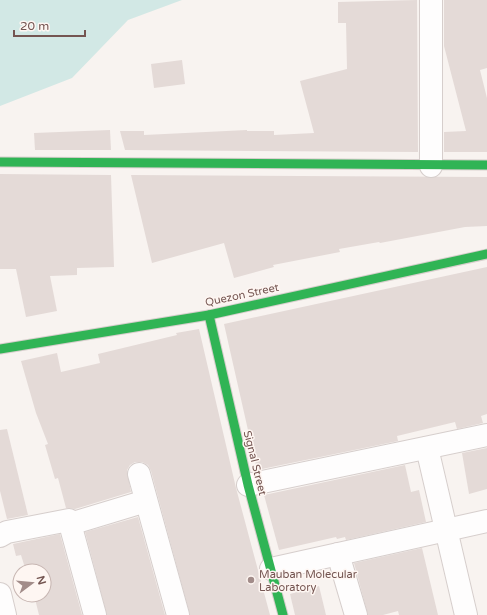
<svg xmlns="http://www.w3.org/2000/svg" width="487" height="615" font-family="'Varela Round',sans-serif">
<style>
.water{fill:#d2e8e5}
.building{fill:#e4dad7}
.lines{fill:none;stroke-linecap:round;stroke-linejoin:round}
.street-casing{stroke:#d6cecc;stroke-width:24}
.fast-casing{stroke:#d7cecc;stroke-width:11}
.street{stroke:#fefdfd;stroke-width:22}
.fast{stroke:#30b455;stroke-width:9}
.poi-dot{fill:#a28c89;stroke:#fef6f2;stroke-width:1.5}
.labels{text-anchor:middle;dominant-baseline:central;stroke-width:3;stroke-linejoin:round;paint-order:stroke}
.street-label{font-size:11px;fill:#745551;stroke:#fef6f2}
.poi-label{font-size:11px;fill:#745551;stroke:#fef6f2;text-anchor:start}
</style>
<rect width="100%" height="100%" fill="#f8f3f0"/>
<!-- water -->
<path class="water" d="M0,0H182L128,20L72,78L0,106Z"/>
<!-- building -->
<g class="building">
<path d="M417,0L418,152L125,150L120,131H144V135L247,130V131H274V135L314,133L300,81L347,69L346,23H338V2Z"/>
<path d="M444,0H487V68L480,70L487,98V152H444V132L466,131L444,46Z"/>
<path d="M182,60L185,84L154,88L151,64Z"/>
<path d="M110,130L111,150H35L34,133Z"/>
<path d="M0,174L111,175L114,267L77,268V275L50,276L57,311L26,317L16,269H0Z"/>
<path d="M131,175L487,177V226L465,227L380,243L379,242L339,249L340,252L273,265L274,267L234,278L224,243L152,263Z"/>
<path d="M487,267V414L481,416L483,423L457,429L455,422L397,436L398,441L257,470L224,324Z"/>
<path d="M199,329L236,488L270,615H190L151,471L148,465L142,462H135L130,465L127,470L131,492L75,509L66,508L58,478L55,479L45,445L48,444L36,413L21,361L57,353L61,372L100,363L98,354L177,335L176,333Z"/>
<path d="M7,429L28,515L7,519L0,491V430Z"/>
<path d="M487,448V489L469,494L462,453Z"/>
<path d="M405,465L411,492L419,490L426,522L346,540L345,537L337,539L336,537L279,550L264,495Z"/>
<path d="M138,517L165,615H107L85,532Z"/>
<path d="M60,534L82,615H39L34,595H44V571H26L21,555L16,556L13,544Z"/>
<path d="M422,548L438,615H399L398,611L383,615H368L354,563Z"/>
<path d="M319,586L326,615H295L290,594Z"/>
</g>
<g class="lines">
<defs>
<g id="street">
<path d="M431,0V166"/>
<path d="M427,448L466,615"/>
<path d="M139,474L178,615"/>
<path d="M248,485L487,435"/>
<path d="M70,524L146,501"/>
<path d="M0,536L7,532L69,520L95,615"/>
<path d="M338,554L356,615"/>
<path d="M271,569L487,521"/>
<path d="M0,594L5,615"/>
</g>
<g id="fast">
<path d="M0,162L487,165"/>
<path d="M209,315L248,485L283,615"/>
<path d="M0,349L209,315L487,254"/>
</g>
</defs>
<!-- street casing -->
<use href="#street" class="street-casing"/>
<!-- fast casing -->
<use href="#fast" class="fast-casing"/>
<!-- street -->
<use href="#street" class="street"/>
<!-- fast -->
<use href="#fast" class="fast"/>
</g>
<!-- markers -->
<circle class="poi-dot" cx="251" cy="580" r="4"/>
<g class="labels">
<!-- street labels -->
<g class="street-label">
<text transform="translate(242 295) rotate(-12)">Quezon Street</text>
<text transform="translate(255 463) rotate(76)">Signal Street</text>
</g>
<!-- poi labels -->
<g class="poi-label">
<text x="259" y="574">Mauban Molecular<tspan x="259" dy="13">Laboratory</tspan></text>
</g>
</g>
<!-- north arrow -->
<g transform="translate(32 583) rotate(74)"><circle r="19" fill="#fef6f2" stroke="#c7b6b2"/>
<path d="M0-3L7 15L0 10L-7 15Z" fill="#a28c89"/>
<text y="-6" font-size="11" font-weight="bold" text-anchor="middle" fill="#745551">N</text>
</g>
<!-- scale -->
<path d="M14 30v6h71v-6" fill="none" stroke="#745551" stroke-width="2"/>
<text x="20" y="30" font-size="12" fill="#745551" stroke="#fef6f2" stroke-width="3" paint-order="stroke">20 m</text>
</svg>
